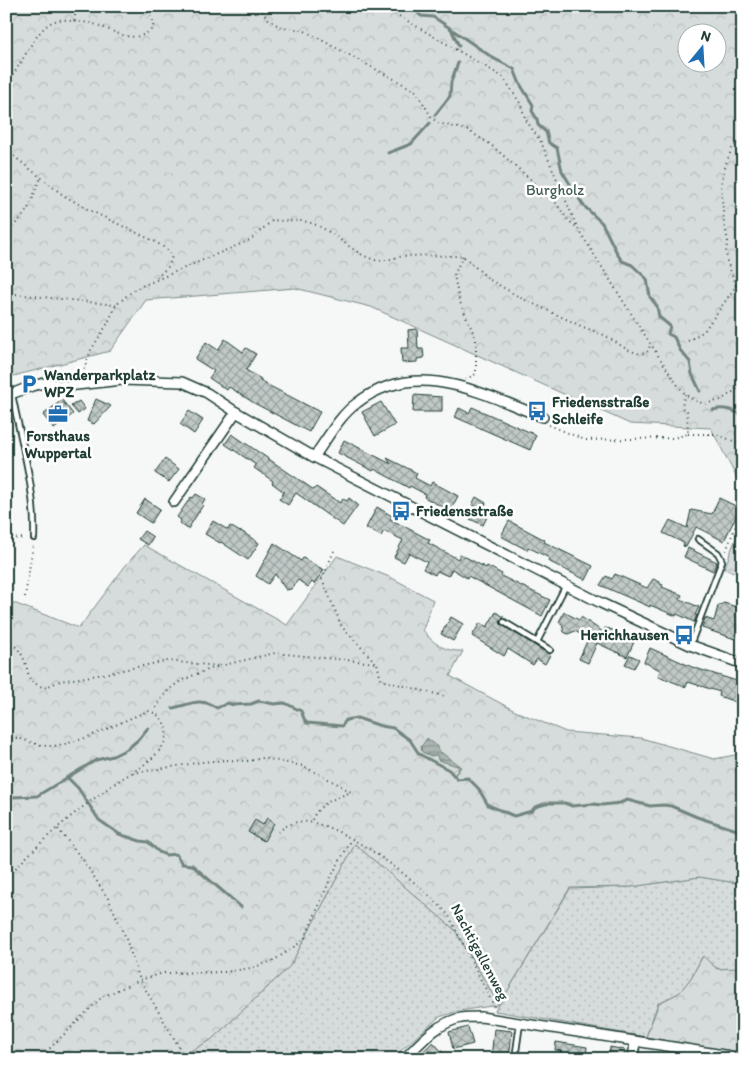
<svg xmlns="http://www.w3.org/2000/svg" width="749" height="1065" font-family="Itim,sans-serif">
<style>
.grass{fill:url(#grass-dots);stroke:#7a8c88}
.forest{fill:url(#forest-crowns);stroke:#7a8c88;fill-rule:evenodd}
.water{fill:url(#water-rules);stroke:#72857f}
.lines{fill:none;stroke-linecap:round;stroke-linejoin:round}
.stream{stroke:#72857f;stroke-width:3}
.building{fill:url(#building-cross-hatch);stroke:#1f3d34}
.service-casing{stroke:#1f3d34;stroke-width:8}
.minor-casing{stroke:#1f3d34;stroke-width:12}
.path{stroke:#1f3d34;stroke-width:2;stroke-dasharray:1 4;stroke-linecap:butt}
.service{stroke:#fff;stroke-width:4.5}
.minor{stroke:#fff;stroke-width:9}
.labels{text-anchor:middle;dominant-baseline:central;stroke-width:5;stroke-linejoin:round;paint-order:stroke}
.park-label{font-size:15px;fill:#445d55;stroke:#fff}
.poi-label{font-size:15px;font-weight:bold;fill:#1f3d34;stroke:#fff;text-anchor:start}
.street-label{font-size:15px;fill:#1f3d34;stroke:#fff}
</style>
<defs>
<pattern id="grass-dots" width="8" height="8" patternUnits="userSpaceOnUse" patternTransform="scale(1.25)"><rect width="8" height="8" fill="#d6dcdb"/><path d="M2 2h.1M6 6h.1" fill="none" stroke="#b7bebd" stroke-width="1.8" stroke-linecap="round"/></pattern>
<pattern id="forest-crowns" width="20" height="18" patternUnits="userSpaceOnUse" patternTransform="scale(1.25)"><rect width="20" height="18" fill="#d6dcdb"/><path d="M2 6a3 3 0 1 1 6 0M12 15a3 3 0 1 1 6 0" fill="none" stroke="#b7bebd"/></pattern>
<pattern id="water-rules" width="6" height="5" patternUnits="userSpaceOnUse" patternTransform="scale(1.25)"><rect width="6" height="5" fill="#aab5b1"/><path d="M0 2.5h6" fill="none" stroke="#8a9491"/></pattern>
<pattern id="building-cross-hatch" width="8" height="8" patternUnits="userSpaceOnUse" patternTransform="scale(1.25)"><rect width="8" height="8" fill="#c0c9c6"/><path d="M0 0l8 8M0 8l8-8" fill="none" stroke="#9ba4a2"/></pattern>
</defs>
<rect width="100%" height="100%" fill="#f6f7f7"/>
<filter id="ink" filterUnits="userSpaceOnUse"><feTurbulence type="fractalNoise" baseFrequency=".02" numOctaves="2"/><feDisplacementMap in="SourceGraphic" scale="10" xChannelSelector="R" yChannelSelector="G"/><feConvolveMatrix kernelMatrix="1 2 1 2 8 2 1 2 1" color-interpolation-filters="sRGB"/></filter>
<g filter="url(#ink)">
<!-- grass -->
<path class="grass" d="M355,844L455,930L499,1005L570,889L631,887L699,877L743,884V968L718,969L702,957L691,978L679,993L658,1003L646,1037L495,1011L498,1005L459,1011L439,1017L391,1059H175L211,1040L290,966Z"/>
<!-- forest -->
<g class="forest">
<path d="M6,6H743V490L711,428L630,424L371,307L295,288L146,300L110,351L6,378ZM686,32H716V62H686Z"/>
<path d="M743,520V575L724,569Z"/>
<path d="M144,545L287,625L337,556L392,578L433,600L423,630C433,644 446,652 463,651L450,676L515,711L566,732L641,738L714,759L735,755L743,748V884L699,877L631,887L570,888L499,1005L455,930L355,844L290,966L211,1040L175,1059H6V600L79,628L126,565Z"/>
<path d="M703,956L717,969L743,968V1054L646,1037L659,1003L679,993L691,978Z"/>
</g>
<!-- water -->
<path class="water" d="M427,738L437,746L438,750L461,767L454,776L459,768L457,766L438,760L437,755L431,756L422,752L421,747Z"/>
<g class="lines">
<!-- stream -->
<g class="stream">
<path d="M412,6L421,16L433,17L441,22L493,58L514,69L520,84L533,105L532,111L537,119L538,125L546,132L549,143L557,148L562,171L583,205L602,223L618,255L622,261L632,265L647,279L650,297L657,306L659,317L670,326L668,334L674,337L680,350L690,362L692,374L700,391"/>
<path d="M452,31L459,46"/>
<path d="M435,115L450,96L451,82L458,63"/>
<path d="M388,153L411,144L430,123"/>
<path d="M713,410C724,407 732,410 743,415"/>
<path d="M173,708C192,704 199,697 217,708L228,703L233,705L251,704L259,701L274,704L285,703L301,711L305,721L307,723L342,726L346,720L357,718L381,726L393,728L410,740L419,754L449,770L457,779L468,778L478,788L488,805L514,816L532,811L535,807L549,803H565L572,806L592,804L602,805L620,803L627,800L650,806L663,805L671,806L697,817L743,832"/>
<path d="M67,777L78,788L99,820L119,834L140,841L148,842L159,852L166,855L176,854L182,864L192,865L241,907"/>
<path d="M6,803L13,797L37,796L96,760L113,756L127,749L138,740L148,728"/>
<path d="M6,1038L9,1040"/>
</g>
</g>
<!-- building -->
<g class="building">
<path d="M417,329L418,349H423L424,358L417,359V362L402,363L401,348H409L408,330Z"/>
<path d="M225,339L243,352L246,348L256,354L246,370L261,379L260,381L320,412L309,432L254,403L229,387L227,390L209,378L214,371L195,359L206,342L218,350Z"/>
<path d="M414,395L442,397V412H413Z"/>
<path d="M96,399L111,406L94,424L87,421Z"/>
<path d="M62,400L73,414L54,429L43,415Z"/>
<path d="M79,401L85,409L78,414L71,406Z"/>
<path d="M381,402L395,425L375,436L362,412Z"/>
<path d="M472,407L536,435L530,450L455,417L459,408L469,413Z"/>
<path d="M189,411L203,420L194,434L180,424Z"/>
<path d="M232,434L314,490L316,487L340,503L343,499L347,501L349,498L358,505L343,526L296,493L288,505L279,499L284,492L272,483L273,481L254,468L256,465L225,444Z"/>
<path d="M344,440L391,464L387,458L417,473L415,478L430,486L432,482L458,496L450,511L424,497L425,494L410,486L409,488L374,469L373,471L338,453Z"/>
<path d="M165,459L179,469L169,482L155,473Z"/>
<path d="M196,494L205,499L202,504L203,505L188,529L179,523L181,520L177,517L191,497L193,498Z"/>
<path d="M476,497L486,503L483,509L489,513L483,525L470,519L476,507L472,505Z"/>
<path d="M719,498L740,508L724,541L696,527L686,547L683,546L684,543L663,533L670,520L687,528L691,510L712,514Z"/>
<path d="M145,499L160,509L151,523L136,513Z"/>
<path d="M377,507L392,516L390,519L430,540L428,543L458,559L460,554L486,568L487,566L502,574L501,576L550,600L542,616L468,576L467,578L452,569L448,576L437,571L435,575L423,569L427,562L409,553L404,562L394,557L403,540L384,531L381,536L366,528Z"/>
<path d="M213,521L228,530L230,526L240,532L241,531L259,543L248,560L221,542L220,543L205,534Z"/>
<path d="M509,521L545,540L544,542L593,566L586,580L548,561L549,558L528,547L527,550L501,536Z"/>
<path d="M144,531L153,537L148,545L138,539Z"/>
<path d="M274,543L301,561L303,558L324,570L314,584L312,582L308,587L298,580L291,589L286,590L275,574L268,584L256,576Z"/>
<path d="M688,548L717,562L713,571L684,557Z"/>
<path d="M615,574L647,588L653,579L660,582V584L663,585L662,587L682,595L680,599L699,607L695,615H697L694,622L677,614L676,616L650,605V607L600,585L606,576L612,579Z"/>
<path d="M724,603L743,609V615L735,639L702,628L705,618L714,621L718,606Z"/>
<path d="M496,612L504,617L500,621L502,625L550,655L545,664L537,659L533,665L508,649L504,656L472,636L480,623L487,627Z"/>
<path d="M564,612L579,620L581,617L603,632L605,628L610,629L631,639L630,641L634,642L627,657L597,643L588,663L579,659L588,639L575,631L568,634L564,632L562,624L559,622Z"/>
<path d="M451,617L463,624L453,641L441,634Z"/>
<path d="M650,648L692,667L743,683V690L738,703L719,696L720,692L688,682L686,687L658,676L660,670L644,662Z"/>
<path d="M630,655L639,659L634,668L625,664Z"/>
<path d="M267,818L274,823L264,841L248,832L255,820L263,825Z"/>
<path d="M468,1027L473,1044L453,1049L449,1032Z"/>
<path d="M494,1029L512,1031L509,1059H491Z"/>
<path d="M433,1042L445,1055L441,1059H415Z"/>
<path d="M556,1042L587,1047L586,1056L580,1055V1059H560L561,1051L555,1050Z"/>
<path d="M610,1047L625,1050L624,1059H609Z"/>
</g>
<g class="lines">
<defs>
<g id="service">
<path d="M12,394C21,442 36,490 34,538"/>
<path d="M504,622L550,650"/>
<path d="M537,642L566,585"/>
<path d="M690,645L722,561L718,553L698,539"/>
<path d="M515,1059L520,1023"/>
</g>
<g id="minor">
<path d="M6,396L32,386L44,383L67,386L122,380L182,382L207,393L236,412L314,457L601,603L690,645L743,664"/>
<path d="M314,457C327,439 339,416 357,403C417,357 482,394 543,417"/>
<path d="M174,502L236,412"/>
<path d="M404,1059C421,1042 437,1023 461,1018C467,1017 474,1017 481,1017L743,1058"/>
<path d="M633,1059L635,1042"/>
</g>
</defs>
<!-- service casing -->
<use href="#service" class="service-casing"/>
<!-- minor casing -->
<use href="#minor" class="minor-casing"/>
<!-- path -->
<g class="path">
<path d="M260,6C270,28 282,27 303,30L416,91L432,118L438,123L467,130L490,144L553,199L568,220L576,227"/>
<path d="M382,6L503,77L520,103L526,120L541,142L578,229L637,323L676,383L685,394L694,400L704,404L721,400L743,385"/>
<path d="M74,21L77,6"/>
<path d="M6,83C21,69 35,27 55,21C60,19 66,20 71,21C80,22 89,22 97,25C117,32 135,46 153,28C154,15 148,13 138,6"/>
<path d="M6,150L63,195L89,210L156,242L169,251L172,256L169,266L155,279"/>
<path d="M6,235C12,226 21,220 27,210C34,200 34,188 42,177"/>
<path d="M463,256L454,275L459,300L476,339V374L466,379"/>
<path d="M736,286L743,310"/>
<path d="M6,293L116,305"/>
<path d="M688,341L704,331L736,286L727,261L726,249L728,241L724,223L721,185L725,166L733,146L743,142"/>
<path d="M82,374L91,350L108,323L116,305L135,289L250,240L273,220C286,222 299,219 311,223C335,231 351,253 375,260C385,262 395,257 405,256C424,255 444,256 463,256L490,280L521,298L583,327L604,335L628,350L640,354L646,353L649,350L650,343"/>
<path d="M549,425L585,440L673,438L688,434L687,411L682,408L683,401L685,394"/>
<path d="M688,434H716L743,445"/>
<path d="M6,539L26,538"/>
<path d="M334,551L322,579L342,627L376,663"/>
<path d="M726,551L738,520L743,515"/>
<path d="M25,597L33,545"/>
<path d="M6,642C24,647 26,666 30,681L44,688L60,681L98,675L166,661L219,666C189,677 168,681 154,712"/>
<path d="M220,666L275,653L377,663L381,680L444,696"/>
<path d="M6,737C22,736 35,747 52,746C87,742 116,723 148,711C164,714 172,733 162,747C153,760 137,770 123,778C109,787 96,797 83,807C55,828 30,853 6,878"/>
<path d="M133,773L202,762L226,760L248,761L263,758L303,766L336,783L351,792C334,799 318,803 311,822"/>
<path d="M58,829L83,860L109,900L125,936L140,980L186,1059"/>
<path d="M278,832C284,827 290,823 298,822C336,816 426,887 449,916L496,1010"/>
<path d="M39,1059L102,997L140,980L164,973L225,972L251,968L273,961L304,940L332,875L352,839"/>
</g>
<!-- service -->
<use href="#service" class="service"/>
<!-- minor -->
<use href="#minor" class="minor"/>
</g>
</g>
<!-- icons -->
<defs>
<symbol id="parking-bare" viewBox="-9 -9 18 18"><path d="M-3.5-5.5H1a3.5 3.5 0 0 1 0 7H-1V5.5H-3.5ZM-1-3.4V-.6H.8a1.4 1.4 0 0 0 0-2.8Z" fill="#1f6fb2" stroke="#fff" stroke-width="2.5" paint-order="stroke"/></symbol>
<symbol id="bus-bare" viewBox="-9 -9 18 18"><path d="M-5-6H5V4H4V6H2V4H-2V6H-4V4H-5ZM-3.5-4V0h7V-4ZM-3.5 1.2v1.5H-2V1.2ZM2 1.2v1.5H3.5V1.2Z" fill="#1f6fb2" stroke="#fff" stroke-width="2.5" paint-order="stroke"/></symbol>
<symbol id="office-bare" viewBox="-9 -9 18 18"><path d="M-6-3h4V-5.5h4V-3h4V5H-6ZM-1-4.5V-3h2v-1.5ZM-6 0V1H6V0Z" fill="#1f6fb2" stroke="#fff" stroke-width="2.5" paint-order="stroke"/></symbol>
</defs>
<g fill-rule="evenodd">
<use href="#parking-bare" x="15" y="370" width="28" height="28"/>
<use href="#bus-bare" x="523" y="397" width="28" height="28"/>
<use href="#office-bare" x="44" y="400" width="28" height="28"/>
<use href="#bus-bare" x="387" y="497" width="28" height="28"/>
<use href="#bus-bare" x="670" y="621" width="28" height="28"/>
</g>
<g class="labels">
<!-- park labels -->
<g class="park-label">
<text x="555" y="190">Burgholz</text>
</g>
<!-- poi labels -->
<g class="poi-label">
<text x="44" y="375">Wanderparkplatz<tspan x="44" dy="17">WPZ</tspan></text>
<text x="552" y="402">Friedensstraße<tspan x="552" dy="17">Schleife</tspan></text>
<text x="58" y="436" text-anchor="middle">Forsthaus<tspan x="58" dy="17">Wuppertal</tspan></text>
<text x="416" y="511">Friedensstraße</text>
<text x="669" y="635" text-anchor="end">Herichhausen</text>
</g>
<!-- street labels -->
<g class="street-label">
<text transform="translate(480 952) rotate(62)">Nachtigallenweg</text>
</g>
</g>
<!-- margin -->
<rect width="749" height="1065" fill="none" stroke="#fff" stroke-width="25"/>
<rect x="12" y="12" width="724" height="1040" fill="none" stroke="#1f3d34" stroke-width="2" filter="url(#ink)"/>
<!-- north arrow -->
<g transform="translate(702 48) rotate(18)"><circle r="24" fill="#ffffff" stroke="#a5b1ae"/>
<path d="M0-4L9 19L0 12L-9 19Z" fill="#1f6fb2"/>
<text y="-8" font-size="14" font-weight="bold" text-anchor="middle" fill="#1f3d34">N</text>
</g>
</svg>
